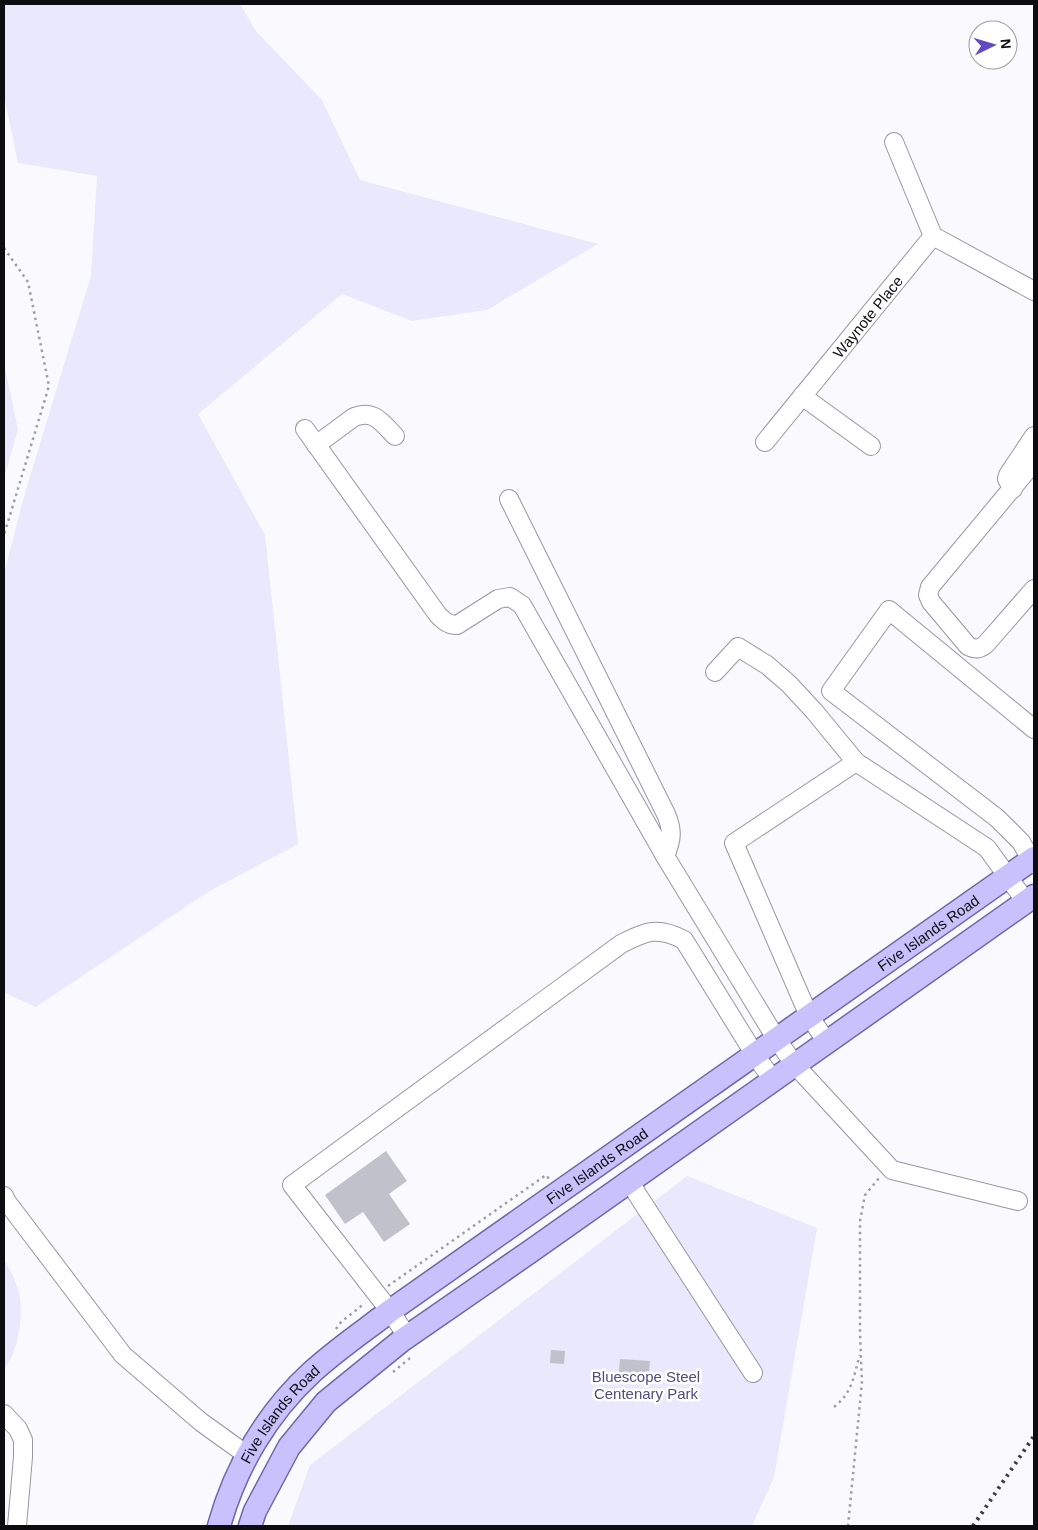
<svg xmlns="http://www.w3.org/2000/svg" width="1038" height="1530" font-family="Helvetica,sans-serif">
<style>
.green{fill:#e9e8fc}
.building{fill:#c1c1cc}
.lines{fill:none;stroke-linecap:round;stroke-linejoin:round}
.minor-casing{stroke:#9696a1;stroke-width:20}
.major-casing{stroke:#6e67a8;stroke-width:25}
.path{stroke:#9f9fa3;stroke-width:2.5;stroke-dasharray:2.5 4;stroke-linecap:butt}
.minor{stroke:#fff;stroke-width:18}
.major{stroke:#c8c1fc;stroke-width:22}
.rail{stroke:#3b3b3f;stroke-width:4;stroke-dasharray:2.5 5;stroke-linecap:butt}
.labels{text-anchor:middle;dominant-baseline:central;stroke-width:5;stroke-linejoin:round;paint-order:stroke}
.street-label{font-size:15px;fill:#0d0d11;stroke:#fff}
.park-label{font-size:15px;fill:#524c7f;stroke:#fff}
</style>
<rect width="100%" height="100%" fill="#fafafe"/>
<!-- green -->
<g class="green">
<path d="M4,4H240L256,31L322,100L360,180L598,244L487,310L412,321L342,294L198,414L265,535L298,844L208,892L36,1007L5,993L4,982V573L25,493L91,276L97,176L18,163L4,96Z"/>
<path d="M4,363L18,430L4,478Z"/>
<path d="M687,1176L817,1228L774,1477L752,1526H288L310,1465Z"/>
<path d="M4,1262L7,1264C11,1273 17,1283 19,1293C24,1314 18,1354 4,1369Z"/>
</g>
<!-- building -->
<g class="building">
<path d="M386,1151L407,1181L389,1194L410,1224L384,1242L363,1212L345,1224L325,1195Z"/>
<path d="M551,1350L565,1351L564,1364L550,1363Z"/>
<path d="M620,1359L650,1361L648,1384L618,1381Z"/>
</g>
<g class="lines">
<defs>
<g id="minor">
<path d="M894,142L933,236"/>
<path d="M802,396L871,446"/>
<path d="M305,429L438,615C444,621 448,625 457,625L498,599L510,597L522,605L665,856L777,1040L795,1065L892,1170L1018,1201"/>
<path id="s1" d="M765,442L933,236L1034,291"/>
<path d="M316,445L354,417C374,409 382,423 395,436"/>
<path d="M1034,462L930,587L928,595L931,602L968,646C976,650 980,649 986,644L1034,589"/>
<path d="M1013,489L1007,479L1008,475L1034,436"/>
<path d="M509,499L666,814C673,830 672,840 665,856"/>
<path d="M715,672L738,647L767,665L789,684L814,711L856,762"/>
<path d="M1034,729L889,610L831,691L997,818L1021,842L1034,864"/>
<path d="M827,1042L809,1016L734,843L856,762L987,848L1026,902"/>
<path d="M630,1180L637,1194L753,1373"/>
<path d="M4,1196L7,1202L123,1355L201,1422L247,1455"/>
<path d="M407,1336L390,1311L292,1185L621,944C646,931 658,926 684,940L755,1055L773,1080"/>
<path d="M4,1414L18,1429L23,1440V1457L17,1526"/>
</g>
<g id="major">
<path id="s2" d="M219,1526C235,1468 267,1413 312,1372C336,1350 364,1331 390,1311L1034,858"/>
<path d="M250,1526L255,1511L289,1447L326,1402L401,1341L531,1251L1034,896"/>
</g>
</defs>
<!-- minor casing -->
<use href="#minor" class="minor-casing"/>
<!-- major casing -->
<use href="#major" class="major-casing"/>
<!-- path -->
<g class="path">
<path d="M4,248L28,282L49,386L4,535"/>
<path d="M388,1286L546,1175L550,1180"/>
<path d="M336,1329L341,1322L365,1303"/>
<path d="M393,1372L410,1358"/>
<path d="M834,1407C853,1392 853,1377 860,1355"/>
<path d="M848,1526L862,1382L860,1334V1221L865,1195L880,1177"/>
</g>
<!-- minor -->
<use href="#minor" class="minor"/>
<!-- major -->
<use href="#major" class="major"/>
<!-- rail -->
<path class="rail" d="M973,1526L1034,1436"/>
</g>
<g class="labels">
<!-- street labels -->
<g class="street-label">
<text stroke="none"><textPath href="#s1" startOffset="162">Waynote Place</textPath></text>
<text stroke="none"><textPath href="#s2" startOffset="939">Five Islands Road</textPath></text>
<text stroke="none"><textPath href="#s2" startOffset="534">Five Islands Road</textPath></text>
<text stroke="none"><textPath href="#s2" startOffset="129">Five Islands Road</textPath></text>
</g>
<!-- park labels -->
<g class="park-label">
<text x="646" y="1376">Bluescope Steel<tspan x="646" dy="17">Centenary Park</tspan></text>
</g>
</g>
<!-- border -->
<rect width="1038" height="1530" fill="none" stroke="#0d0d11" stroke-width="10"/>
<!-- north arrow -->
<g transform="translate(993 45) rotate(85)"><circle r="24" fill="#ffffff" stroke="#9e9ea0"/>
<path d="M0-4L9 19L0 12L-9 19Z" fill="#624ac2"/>
<text y="-8" font-size="14" font-weight="bold" text-anchor="middle" fill="#0d0d11">N</text>
</g>
</svg>
